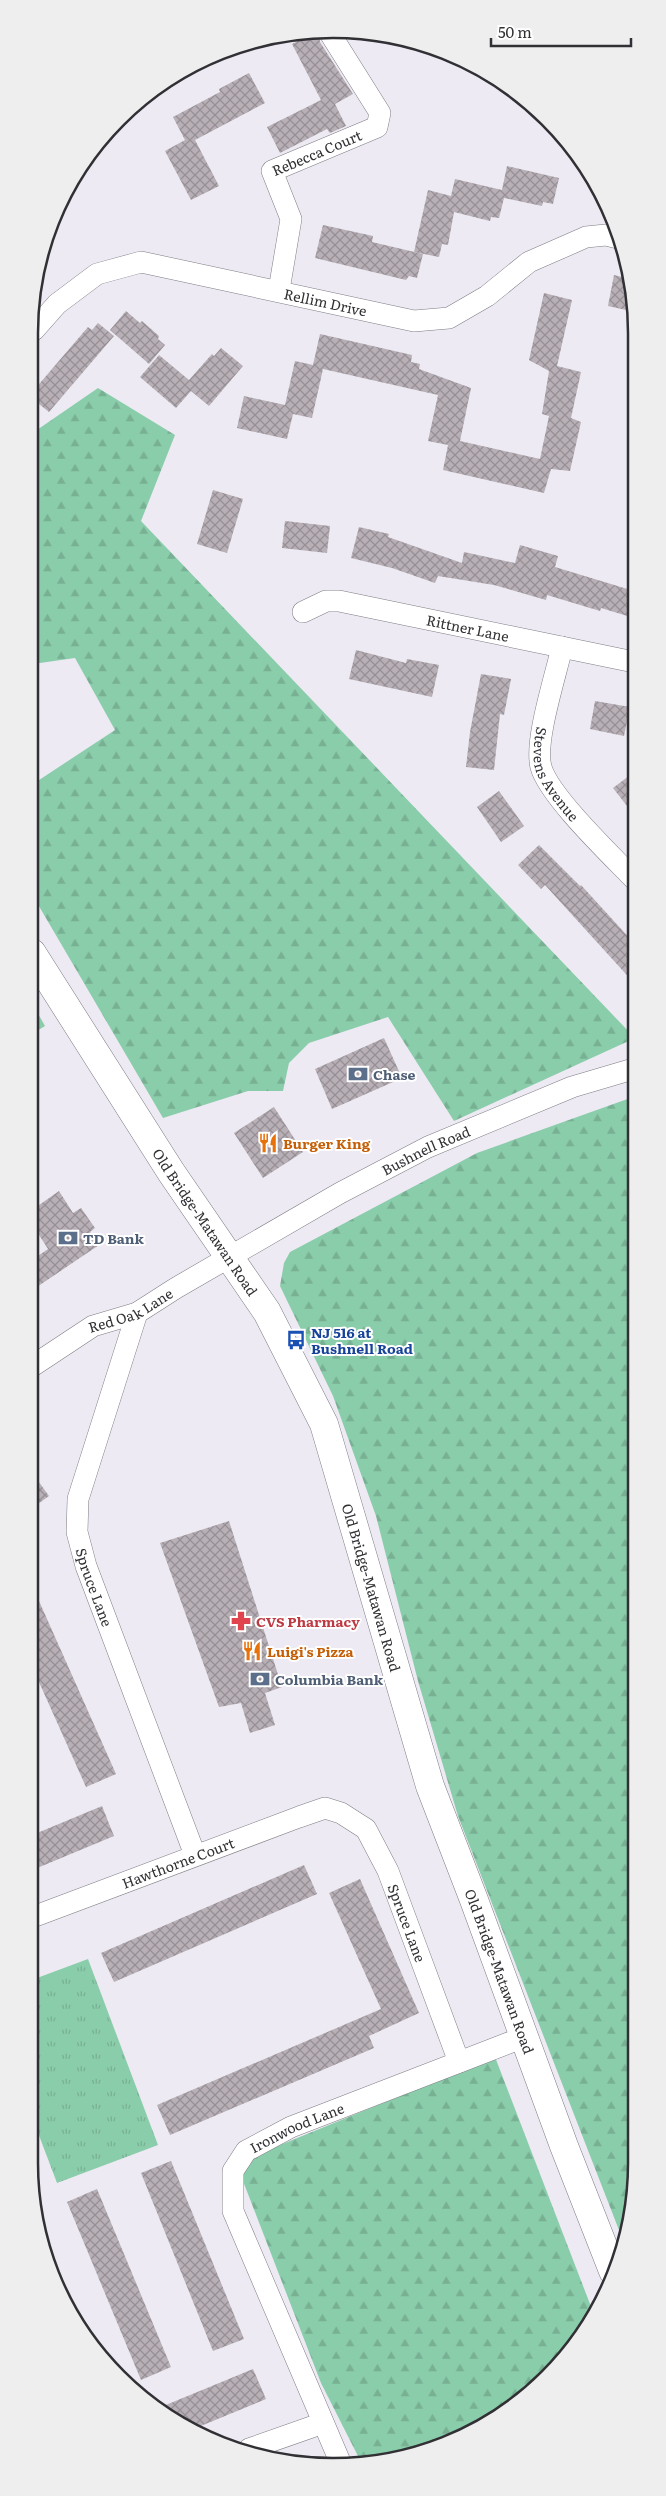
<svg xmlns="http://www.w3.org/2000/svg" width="666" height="2496" font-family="Literata,serif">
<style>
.forest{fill:url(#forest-firs)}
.park{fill:url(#park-tufts)}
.building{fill:url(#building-cross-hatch)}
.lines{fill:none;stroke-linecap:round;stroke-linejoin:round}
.street-casing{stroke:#7e7c84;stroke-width:22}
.secondary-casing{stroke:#7e7c84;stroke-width:29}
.street{stroke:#fff;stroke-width:21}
.secondary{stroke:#fff;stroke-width:28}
.labels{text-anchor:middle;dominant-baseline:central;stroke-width:4;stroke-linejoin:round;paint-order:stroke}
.street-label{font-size:14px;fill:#313034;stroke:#fff}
.service-label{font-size:14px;font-weight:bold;fill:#4e5e75;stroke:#fff;text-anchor:start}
.food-label{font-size:14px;font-weight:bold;fill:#c56008;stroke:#fff;text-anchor:start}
.transit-label{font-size:14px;font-weight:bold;fill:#164399;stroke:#fff;text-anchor:start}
.health-label{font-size:14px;font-weight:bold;fill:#be3a42;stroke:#fff;text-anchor:start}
.rim{fill:none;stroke:#313034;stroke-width:2.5}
</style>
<defs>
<pattern id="forest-firs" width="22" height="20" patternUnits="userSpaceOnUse" patternTransform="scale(1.25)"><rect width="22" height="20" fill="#8acdaa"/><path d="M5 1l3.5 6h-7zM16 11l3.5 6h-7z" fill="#78b093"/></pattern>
<pattern id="park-tufts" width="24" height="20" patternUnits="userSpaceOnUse" patternTransform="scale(1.25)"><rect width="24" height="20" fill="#8acdaa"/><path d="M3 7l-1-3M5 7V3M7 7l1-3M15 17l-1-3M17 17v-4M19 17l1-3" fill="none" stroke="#78b093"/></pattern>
<pattern id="building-cross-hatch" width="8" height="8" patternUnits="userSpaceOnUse" patternTransform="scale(1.25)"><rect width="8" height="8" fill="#b8b0b6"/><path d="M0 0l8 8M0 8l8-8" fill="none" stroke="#969095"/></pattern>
</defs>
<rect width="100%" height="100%" fill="#edeaf4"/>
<!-- forest -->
<g class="forest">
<path d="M98,388L175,435L141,521L633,1036V1039L454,1121L388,1017L309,1043L289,1063L283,1091H248L163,1118L33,896V784L115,730L75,658L33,664L34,432Z"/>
<path d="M32,1003L45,1026L32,1034Z"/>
<path d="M633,1097L631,2222L624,2243L458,1816L418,1681L376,1516L333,1396L280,1286L284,1263L290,1252L477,1153Z"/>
<path d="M495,2057L595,2317L518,2404L412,2457L361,2462L321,2383L236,2163Z"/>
</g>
<!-- park -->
<path class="park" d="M88,1959L158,2145L57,2183L29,2109V1981Z"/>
<!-- building -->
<g class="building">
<path d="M310,35H319L320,42L353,94L335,104L346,126L330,133L327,129L280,153L267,127L321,100L292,44Z"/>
<path d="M249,73L265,103L195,140L219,186L191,200L165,151L185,140L173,117L220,92L219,89Z"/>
<path d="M507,166L559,178L553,204L543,202L542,206L504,198L499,218L491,217L490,221L454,212L448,245L442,244L439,257L414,252L428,190L451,196L455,179L502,190Z"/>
<path d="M323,225L373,236L372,242L423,254L417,278L409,276L406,280L315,258Z"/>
<path d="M614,275L630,279L635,294V312L608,306Z"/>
<path d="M544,293L572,300L557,366L581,372L571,418L581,422L570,471L551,469L544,493L443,470L448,445L428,441L438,395L323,369L312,418L293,414L287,439L237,428L244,396L285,405L295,361L313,365L320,334L412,355L411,362L420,364L419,369L471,388L460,441L540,459L549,416L542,414L549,371L529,360Z"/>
<path d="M126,311L140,323L142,321L159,336L158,339L165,345L149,364L110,330Z"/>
<path d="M98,323L114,336L49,412L34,400V390L88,327L92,330Z"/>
<path d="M221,348L243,366L209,406L191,391L176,408L140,377L159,355L189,380L212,354L214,356Z"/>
<path d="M213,490L243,499L227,553L197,544Z"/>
<path d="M285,521L330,526L327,553L282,548Z"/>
<path d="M359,527L389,534L388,537L462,563L464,552L515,563L520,545L558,556L555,567L634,591V618L601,608L600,611L547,595L546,600L494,585L438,576L435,583L392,568L351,558Z"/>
<path d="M356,650L406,663L407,659L439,665L432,697L349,679Z"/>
<path d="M481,674L511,679L504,715L500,714L494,770L466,767L470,732Z"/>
<path d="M595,701L630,707L624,736L590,729Z"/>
<path d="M634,772V815L613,788Z"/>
<path d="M499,791L524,826L501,842L477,807Z"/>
<path d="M539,845L580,886L581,885L634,943V983L545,885L541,889L518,865Z"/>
<path d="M384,1038L402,1078L332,1109L315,1069Z"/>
<path d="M274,1107L303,1152L263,1178L234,1133Z"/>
<path d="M59,1191L73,1213L81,1208L95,1228L90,1232L99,1245L31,1291L32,1260L48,1249L32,1224V1210Z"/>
<path d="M31,1471L49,1496L31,1509Z"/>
<path d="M229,1521L282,1687L265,1693L275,1725L250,1733L241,1703L219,1707L160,1543Z"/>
<path d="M31,1583L116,1774L86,1787L30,1662Z"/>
<path d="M102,1806L114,1836L30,1871V1836Z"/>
<path d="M304,1865L317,1894L114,1982L101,1953Z"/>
<path d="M360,1879L419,2013L369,2036L374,2048L170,2135L157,2105L381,2009L329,1893Z"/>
<path d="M171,2161L244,2339L213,2351L141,2173Z"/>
<path d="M97,2189L171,2367L141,2380L67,2202Z"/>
<path d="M253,2369L266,2399L191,2430L161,2407Z"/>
</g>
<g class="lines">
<defs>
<g id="street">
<path id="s1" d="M279,290L291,219L272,171L377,127L380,113L331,35"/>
<path id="s2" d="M34,330L57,304L97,274L141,262L414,321L449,318L487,296L529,262L586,237L606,235L618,238"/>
<path id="s3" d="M303,612L326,601H339L634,662"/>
<path id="s4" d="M562,647C556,675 534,741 541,767C549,796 611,855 634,879"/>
<path id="s5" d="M137,1313L78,1499L77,1532L86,1566L195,1855"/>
<path id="s6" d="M31,1367L93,1326L137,1313L176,1288L340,1193L428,1147L572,1087L633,1069"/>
<path id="s7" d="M30,1918L299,1817L325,1808L341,1813L366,1829L388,1871L459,2062"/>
<path d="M249,2449L323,2423"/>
<path id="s8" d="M341,2464L233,2211V2171L246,2151L291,2127L524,2037"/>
</g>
<g id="secondary">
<path id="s9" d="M32,953L171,1172L267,1312L324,1424L430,1786L474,1900L564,2146L613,2271"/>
</g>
</defs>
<!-- street casing -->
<use href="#street" class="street-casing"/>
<!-- secondary casing -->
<use href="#secondary" class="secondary-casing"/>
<!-- street -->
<use href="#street" class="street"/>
<!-- secondary -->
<use href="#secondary" class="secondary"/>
</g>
<!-- icons -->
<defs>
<symbol id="bank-bare" viewBox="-9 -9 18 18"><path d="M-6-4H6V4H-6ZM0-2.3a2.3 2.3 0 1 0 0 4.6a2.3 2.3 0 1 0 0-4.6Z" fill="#5c6f8a" stroke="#fff" stroke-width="2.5" paint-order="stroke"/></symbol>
<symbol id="restaurant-bare" viewBox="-9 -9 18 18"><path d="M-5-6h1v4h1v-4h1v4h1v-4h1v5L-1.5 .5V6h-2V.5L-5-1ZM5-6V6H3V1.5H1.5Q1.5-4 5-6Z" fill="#e8710a" stroke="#fff" stroke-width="2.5" paint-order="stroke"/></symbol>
<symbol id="bus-bare" viewBox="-9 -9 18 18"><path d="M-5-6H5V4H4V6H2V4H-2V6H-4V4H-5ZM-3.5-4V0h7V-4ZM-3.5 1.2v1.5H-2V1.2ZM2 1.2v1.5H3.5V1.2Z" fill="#1a4fb4" stroke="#fff" stroke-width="2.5" paint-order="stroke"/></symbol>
<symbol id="pharmacy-bare" viewBox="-9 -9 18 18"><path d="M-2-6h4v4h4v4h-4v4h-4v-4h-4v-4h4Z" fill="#e0444e" stroke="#fff" stroke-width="2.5" paint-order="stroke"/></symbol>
</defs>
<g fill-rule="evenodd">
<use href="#bank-bare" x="344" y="1060" width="28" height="28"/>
<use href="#restaurant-bare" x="254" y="1129" width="28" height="28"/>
<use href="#bank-bare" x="54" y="1224" width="28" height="28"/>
<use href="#bus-bare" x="282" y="1326" width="28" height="28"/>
<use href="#pharmacy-bare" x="227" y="1607" width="28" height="28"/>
<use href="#restaurant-bare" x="238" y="1637" width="28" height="28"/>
<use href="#bank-bare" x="246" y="1665" width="28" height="28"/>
</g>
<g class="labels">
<!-- street labels -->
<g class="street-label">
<text stroke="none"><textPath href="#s1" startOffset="172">Rebecca Court</textPath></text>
<text stroke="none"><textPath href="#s2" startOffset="319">Rellim Drive</textPath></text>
<text stroke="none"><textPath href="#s3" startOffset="170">Rittner Lane</textPath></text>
<text stroke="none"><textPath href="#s4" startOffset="134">Stevens Avenue</textPath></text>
<text stroke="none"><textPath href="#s6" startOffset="452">Bushnell Road</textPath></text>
<text stroke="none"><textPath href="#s9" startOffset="320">Old Bridge-Matawan Road</textPath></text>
<text stroke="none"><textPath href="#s6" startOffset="115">Red Oak Lane</textPath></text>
<text stroke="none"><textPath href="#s5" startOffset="286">Spruce Lane</textPath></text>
<text stroke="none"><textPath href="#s9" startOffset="725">Old Bridge-Matawan Road</textPath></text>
<text stroke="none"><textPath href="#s7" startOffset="158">Hawthorne Court</textPath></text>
<text stroke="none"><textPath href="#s7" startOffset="464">Spruce Lane</textPath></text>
<text stroke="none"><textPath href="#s9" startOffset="1130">Old Bridge-Matawan Road</textPath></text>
<text stroke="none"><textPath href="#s8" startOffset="395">Ironwood Lane</textPath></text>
</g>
<!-- service labels -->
<g class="service-label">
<text x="373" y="1074">Chase</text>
<text x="83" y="1238">TD Bank</text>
<text x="275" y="1679">Columbia Bank</text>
</g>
<!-- food labels -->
<g class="food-label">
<text x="283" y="1143">Burger King</text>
<text x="267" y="1651">Luigi's Pizza</text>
</g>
<!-- transit labels -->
<g class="transit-label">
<text x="311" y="1332">NJ 516 at<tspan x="311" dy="16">Bushnell Road</tspan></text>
</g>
<!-- health labels -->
<g class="health-label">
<text x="256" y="1621">CVS Pharmacy</text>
</g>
</g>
<!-- crop -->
<path d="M0 0H666V2496H0ZM333 38H333A295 295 0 0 1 628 333V2163A295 295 0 0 1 333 2458H333A295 295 0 0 1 38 2163V333A295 295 0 0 1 333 38Z" fill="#efeeef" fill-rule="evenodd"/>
<path class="rim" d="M333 38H333A295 295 0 0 1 628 333V2163A295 295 0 0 1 333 2458H333A295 295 0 0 1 38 2163V333A295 295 0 0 1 333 38Z"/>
<!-- scale -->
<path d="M491 38v8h140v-8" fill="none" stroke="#313034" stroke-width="2.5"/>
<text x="498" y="38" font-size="15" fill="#313034" stroke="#ffffff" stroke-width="4" paint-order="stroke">50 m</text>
</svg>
